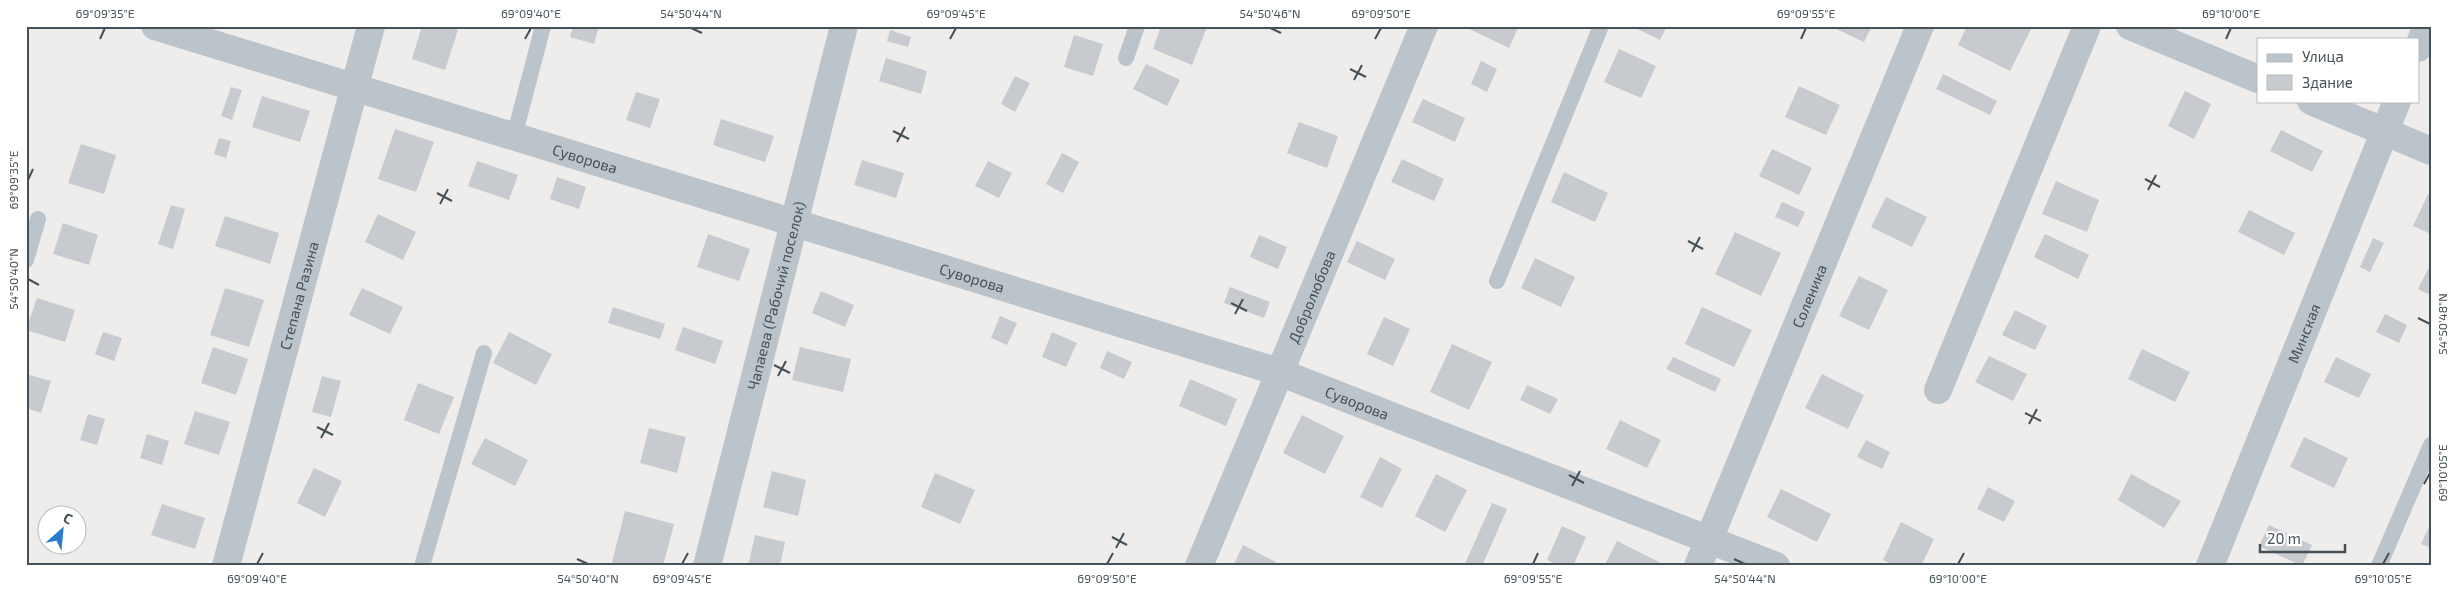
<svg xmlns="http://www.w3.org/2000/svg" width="2457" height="592" font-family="'Exo 2',sans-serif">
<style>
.building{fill:#c7cacf}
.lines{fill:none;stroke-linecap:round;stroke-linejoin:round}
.service{stroke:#bbc4ca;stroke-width:16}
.minor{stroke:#bbc4ca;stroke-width:28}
.tertiary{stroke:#bbc4ca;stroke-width:28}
.ticks{fill:none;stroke:#465157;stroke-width:2}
.labels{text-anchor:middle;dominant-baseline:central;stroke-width:5;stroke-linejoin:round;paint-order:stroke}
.street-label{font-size:15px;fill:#465157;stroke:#fff}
.neatline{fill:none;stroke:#465157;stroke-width:2}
.ticks-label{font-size:12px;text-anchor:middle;fill:#465157}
</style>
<rect width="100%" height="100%" fill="#efecec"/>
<!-- building -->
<g class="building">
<path d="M422,26H446L458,30L445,70L412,59Z"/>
<path d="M573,26H599L594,44L570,37Z"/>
<path d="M1161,26L1207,27L1192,65L1153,49Z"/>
<path d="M1463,26H1519L1509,48Z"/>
<path d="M1631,26H1667L1660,40Z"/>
<path d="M1830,26H1872L1864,42Z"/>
<path d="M1967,26H2030L2032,27L2010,71L1958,45Z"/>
<path d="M890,30L911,37L908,47L887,41Z"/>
<path d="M1074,35L1103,44L1093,76L1064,67Z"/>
<path d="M1619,49L1656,66L1641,98L1604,82Z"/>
<path d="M886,58L927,71L921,94L879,81Z"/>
<path d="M1481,61L1497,69L1487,92L1471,84Z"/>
<path d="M1146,64L1180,80L1167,106L1133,89Z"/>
<path d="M1943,74L1997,101L1990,115L1936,89Z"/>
<path d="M1015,76L1030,83L1015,112L1001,104Z"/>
<path d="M1799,86L1840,105L1826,135L1785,117Z"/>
<path d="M231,87L242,90L232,120L221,116Z"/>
<path d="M2185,91L2211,104L2194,139L2168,126Z"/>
<path d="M636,92L660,99L650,128L626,120Z"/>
<path d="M262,96L310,111L300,142L252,127Z"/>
<path d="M1423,99L1465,118L1455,142L1412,122Z"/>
<path d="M721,119L774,136L765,162L713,145Z"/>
<path d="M1299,122L1338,136L1327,168L1287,153Z"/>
<path d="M395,129L434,142L416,192L378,179Z"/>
<path d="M2281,130L2323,151L2312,172L2270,151Z"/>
<path d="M219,138L231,141L226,158L214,154Z"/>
<path d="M81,144L116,155L104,194L68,183Z"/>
<path d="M1772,149L1812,168L1799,195L1759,176Z"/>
<path d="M1062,153L1079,162L1063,193L1046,184Z"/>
<path d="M1402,159L1444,179L1434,201L1391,182Z"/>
<path d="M862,160L904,173L896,198L854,185Z"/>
<path d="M477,161L518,175L509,200L468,186Z"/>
<path d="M988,161L1012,173L999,198L975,186Z"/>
<path d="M1564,172L1608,193L1595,222L1551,202Z"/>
<path d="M557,177L586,187L579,209L550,199Z"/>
<path d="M2056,181L2099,200L2087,232L2042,214Z"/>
<path d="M2428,194L2431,195V234L2413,226Z"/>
<path d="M1886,197L1927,217L1912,247L1871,227Z"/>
<path d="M1782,202L1805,212L1798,227L1775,217Z"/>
<path d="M171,205L185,209L173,249L158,244Z"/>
<path d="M2249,210L2295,233L2284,255L2238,232Z"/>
<path d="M378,214L416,232L403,260L365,242Z"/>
<path d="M225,216L279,233L270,264L215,246Z"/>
<path d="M63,223L98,235L89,265L53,254Z"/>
<path d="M1735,232L1781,253L1761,296L1715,274Z"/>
<path d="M708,234L750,249L739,281L697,267Z"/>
<path d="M2045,234L2089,255L2078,279L2034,257Z"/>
<path d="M1259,235L1287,247L1278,269L1250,257Z"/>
<path d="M2373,238L2384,243L2370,272L2360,267Z"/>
<path d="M1357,241L1395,259L1385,280L1347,262Z"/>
<path d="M1535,258L1575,277L1561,307L1521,288Z"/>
<path d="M2431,263V288L2428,294L2418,289Z"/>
<path d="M1859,276L1888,290L1869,330L1839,316Z"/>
<path d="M1230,287L1270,302L1264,318L1224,303Z"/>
<path d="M225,288L264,300L249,347L210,335Z"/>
<path d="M362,288L403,307L390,334L349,315Z"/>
<path d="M821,291L854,305L845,327L812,313Z"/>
<path d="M37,298L75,310L65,342L26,330Z"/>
<path d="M613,307L665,324L660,339L608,323Z"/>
<path d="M1702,307L1752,330L1734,367L1685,344Z"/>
<path d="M2015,310L2047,326L2035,350L2002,335Z"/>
<path d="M2385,314L2407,325L2399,343L2376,332Z"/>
<path d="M1000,316L1017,323L1007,345L991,338Z"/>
<path d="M1384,317L1410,329L1393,366L1367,354Z"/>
<path d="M683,327L723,341L715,364L675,350Z"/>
<path d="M103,332L122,338L114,361L95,354Z"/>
<path d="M509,332L552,354L536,385L493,363Z"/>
<path d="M1052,332L1077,343L1066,367L1042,357Z"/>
<path d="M1452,344L1492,362L1469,410L1430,392Z"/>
<path d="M213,347L248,359L236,395L201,383Z"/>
<path d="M800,347L851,359L843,392L792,380Z"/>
<path d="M2142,349L2190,372L2175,402L2128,379Z"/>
<path d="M1107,351L1132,362L1124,379L1100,368Z"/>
<path d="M1989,356L2027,374L2013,401L1975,382Z"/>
<path d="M1673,357L1721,379L1715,392L1666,369Z"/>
<path d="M2336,357L2371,374L2359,398L2324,382Z"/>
<path d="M26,374L51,381L41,413L26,408Z"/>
<path d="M1822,374L1864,395L1848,429L1805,408Z"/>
<path d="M322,376L341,381L331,417L312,412Z"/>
<path d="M1190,379L1237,399L1226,426L1179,406Z"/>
<path d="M418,383L454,397L439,434L404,420Z"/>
<path d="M1527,385L1558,399L1550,414L1520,400Z"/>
<path d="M195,411L230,422L219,455L184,444Z"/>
<path d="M88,414L105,419L97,445L80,440Z"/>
<path d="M1302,415L1344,436L1325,474L1283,453Z"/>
<path d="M1620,420L1661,440L1647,468L1606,449Z"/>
<path d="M649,428L686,437L677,473L640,463Z"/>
<path d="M147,434L169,441L162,465L140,458Z"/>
<path d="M2304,437L2348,458L2334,488L2290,467Z"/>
<path d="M485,438L528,460L515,486L471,464Z"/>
<path d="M1866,440L1890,452L1882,469L1857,457Z"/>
<path d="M1380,457L1402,469L1382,508L1360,497Z"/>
<path d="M314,468L342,481L325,517L297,503Z"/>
<path d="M772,471L806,480L798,516L763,507Z"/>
<path d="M935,473L975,490L960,524L921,507Z"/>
<path d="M1436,474L1467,490L1445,532L1415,516Z"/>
<path d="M2131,474L2181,501L2164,528L2118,500Z"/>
<path d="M1988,487L2015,501L2004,522L1977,509Z"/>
<path d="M1781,489L1831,514L1817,542L1767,517Z"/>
<path d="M1492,503L1507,509L1482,566H1464Z"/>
<path d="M162,504L205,518L195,549L151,535Z"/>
<path d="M625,511L674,524L663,566H624L612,562Z"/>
<path d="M1901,522L1934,539L1921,566H1895L1883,560Z"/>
<path d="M2431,523V548L2421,544Z"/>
<path d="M2269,525L2312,545L2302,566L2259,546Z"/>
<path d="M1562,526L1586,537L1573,566H1560L1547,560Z"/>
<path d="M755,535L785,542L780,566H748Z"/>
<path d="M1617,541L1659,562L1658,566H1604Z"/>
<path d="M1243,545L1276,562L1274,566H1233Z"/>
</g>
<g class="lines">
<!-- service -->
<g class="service">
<path d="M1126,58L1137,26"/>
<path d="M514,137L543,26"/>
<path d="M26,260L38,219"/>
<path d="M1497,281L1601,26"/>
<path d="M422,566L484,353"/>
<path d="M2379,566L2431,445"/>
</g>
<!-- minor -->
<g class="minor">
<path id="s1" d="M155,26L1279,372L1776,566"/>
<path d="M2418,48L2427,26"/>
<path d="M1938,390L2087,26"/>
<path id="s2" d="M226,566L371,26"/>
<path id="s3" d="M707,566L844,26"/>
<path id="s4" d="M1199,566L1424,26"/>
<path id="s5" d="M1698,566L1920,26"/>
<path id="s6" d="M2210,566L2397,101"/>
</g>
<!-- tertiary -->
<g class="tertiary">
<path d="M2130,26L2258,79"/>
<path d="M2311,101L2431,151"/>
</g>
</g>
<!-- ticks -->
<path class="ticks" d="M691,28L702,33M1270,28L1281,33M100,39L105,28M525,39L531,28M950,39L956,28M1375,39L1381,28M1801,39L1806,28M2226,39L2231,28M1350,69L1366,77M1354,80L1362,65M893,131L909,139M897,142L905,127M2145,179L2160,187M28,180L33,169M2148,190L2156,175M437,193L452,201M440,204L448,189M1688,241L1703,249M1692,252L1700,237M28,279L39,285M1231,303L1247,311M1235,314L1243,299M2418,318L2430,324M774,365L790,373M778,376L786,361M2025,413L2041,421M2029,424L2037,409M317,427L333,435M321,438L329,423M1569,475L1584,483M2424,484L2430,473M1572,486L1580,471M1112,537L1127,545M1116,548L1124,533M577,559L588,564M1734,559L1745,564M257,564L263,553M682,564L688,553M1107,564L1113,553M1533,564L1538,553M1958,564L1964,553M2383,564L2389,553"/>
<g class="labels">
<!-- street labels -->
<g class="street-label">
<text stroke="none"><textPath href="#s1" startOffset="450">Суворова</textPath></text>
<text stroke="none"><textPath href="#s1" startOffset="855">Суворова</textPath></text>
<text stroke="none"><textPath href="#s2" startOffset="280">Степана Разина</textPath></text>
<text stroke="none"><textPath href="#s3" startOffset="279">Чапаева (Рабочий поселок)</textPath></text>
<text stroke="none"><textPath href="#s4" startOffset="292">Добролюбова</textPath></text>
<text stroke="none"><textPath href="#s5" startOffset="292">Соленика</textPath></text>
<text stroke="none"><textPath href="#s6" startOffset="251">Минская</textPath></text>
<text stroke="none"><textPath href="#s1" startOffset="1260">Суворова</textPath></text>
</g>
</g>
<!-- border -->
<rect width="2457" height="592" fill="none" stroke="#ffffff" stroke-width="55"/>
<!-- legend -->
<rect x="2257" y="38" width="162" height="65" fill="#ffffff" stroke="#b5b9bc"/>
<rect x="2267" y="54" width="25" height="8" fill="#bbc4ca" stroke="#b5b9bc"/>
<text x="2302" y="62" font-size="15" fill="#465157">Улица</text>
<rect x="2267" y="75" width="25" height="15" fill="#c7cacf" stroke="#b5b9bc"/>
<text x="2302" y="88" font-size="15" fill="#465157">Здание</text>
<!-- north arrow -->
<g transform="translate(62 530) rotate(27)"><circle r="24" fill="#ffffff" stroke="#b5b9bc"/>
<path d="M0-4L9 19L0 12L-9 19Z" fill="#297ccc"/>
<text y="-8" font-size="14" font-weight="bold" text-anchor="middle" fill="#465157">С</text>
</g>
<!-- scale -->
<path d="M2260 544v8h85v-8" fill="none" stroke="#465157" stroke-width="2.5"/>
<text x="2267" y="544" font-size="15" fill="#465157" stroke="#ffffff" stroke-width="4" paint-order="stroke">20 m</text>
<rect x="28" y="28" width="2402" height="536" class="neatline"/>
<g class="ticks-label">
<text x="105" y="18">69°09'35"E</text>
<text x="531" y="18">69°09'40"E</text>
<text x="691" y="18">54°50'44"N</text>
<text x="956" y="18">69°09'45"E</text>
<text x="1270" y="18">54°50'46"N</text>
<text x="1381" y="18">69°09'50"E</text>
<text x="1806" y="18">69°09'55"E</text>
<text x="2231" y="18">69°10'00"E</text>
<text transform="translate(14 180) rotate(-90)" y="4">69°09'35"E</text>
<text transform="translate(14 279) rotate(-90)" y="4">54°50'40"N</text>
<text transform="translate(2443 324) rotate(-90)" y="4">54°50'48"N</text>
<text transform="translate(2443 473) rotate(-90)" y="4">69°10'05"E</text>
<text x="257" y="583">69°09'40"E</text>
<text x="588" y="583">54°50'40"N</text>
<text x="682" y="583">69°09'45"E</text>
<text x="1107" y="583">69°09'50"E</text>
<text x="1533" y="583">69°09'55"E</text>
<text x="1745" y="583">54°50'44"N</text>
<text x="1958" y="583">69°10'00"E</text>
<text x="2383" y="583">69°10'05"E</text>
</g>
</svg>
